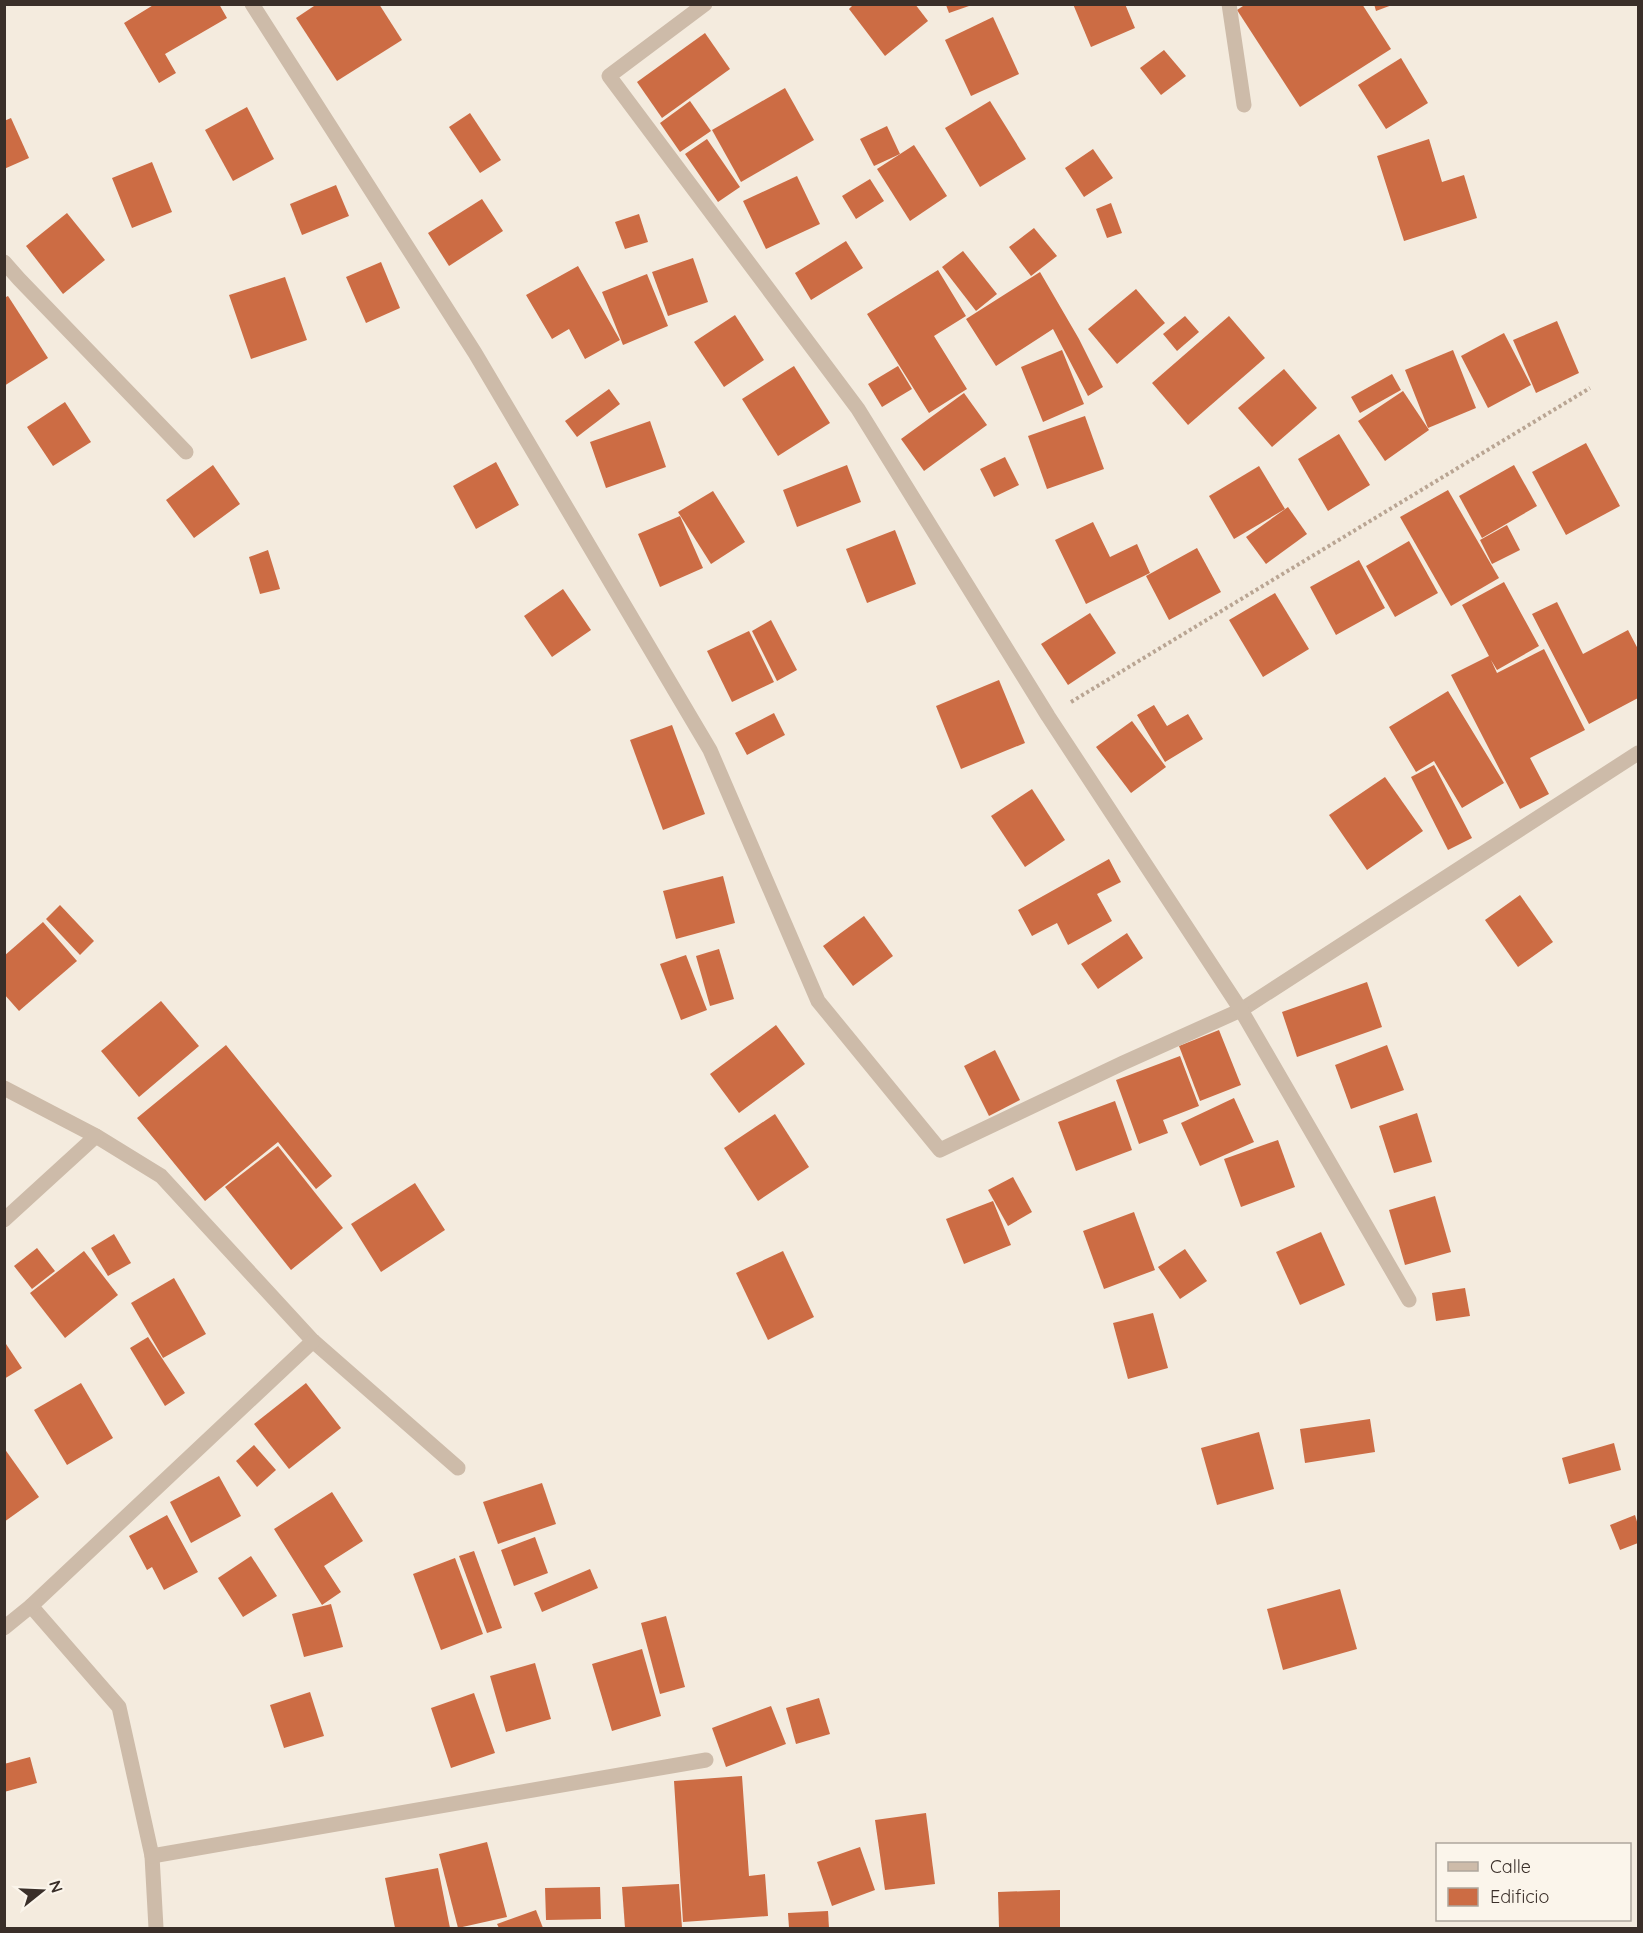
<svg xmlns="http://www.w3.org/2000/svg" width="1643" height="1933" font-family="Quicksand,sans-serif">
<style>
.building{fill:#cc6c44}
.lines{fill:none;stroke-linecap:round;stroke-linejoin:round}
.path{stroke:#b9a593;stroke-width:4;stroke-dasharray:3 3;stroke-linecap:butt}
.minor{stroke:#cdbba9;stroke-width:15}
</style>
<rect width="100%" height="100%" fill="#f4ebde"/>
<!-- building -->
<g class="building">
<path d="M155,4H219L227,18L165,54L176,73L159,83L124,23Z"/>
<path d="M317,4H379L402,40L337,81L296,18Z"/>
<path d="M854,4H915L928,21L885,56L849,9Z"/>
<path d="M1073,4H1125L1135,28L1091,47Z"/>
<path d="M1246,4H1362L1391,49L1300,107L1237,10Z"/>
<path d="M1374,4H1392V5L1376,11Z"/>
<path d="M946,5H968L969,6L949,13Z"/>
<path d="M993,17L1019,74L971,96L945,40Z"/>
<path d="M705,33L730,69L662,118L637,82Z"/>
<path d="M1164,50L1186,76L1161,95L1140,68Z"/>
<path d="M1401,58L1428,103L1386,129L1358,85Z"/>
<path d="M785,88L814,140L741,182L712,130Z"/>
<path d="M690,101L711,131L680,152L660,123Z"/>
<path d="M990,101L1026,159L980,187L945,128Z"/>
<path d="M247,107L274,159L233,181L205,130Z"/>
<path d="M470,113L501,160L480,173L449,127Z"/>
<path d="M11,118L29,158L4,169V121Z"/>
<path d="M887,126L900,154L874,166L860,139Z"/>
<path d="M707,139L740,187L718,202L685,154Z"/>
<path d="M1429,139L1442,182L1464,175L1477,218L1404,241L1377,156Z"/>
<path d="M914,145L947,196L910,221L877,169Z"/>
<path d="M1093,149L1113,178L1084,197L1065,168Z"/>
<path d="M152,162L172,212L132,228L112,178Z"/>
<path d="M797,176L820,224L766,249L743,201Z"/>
<path d="M870,179L884,201L856,219L842,196Z"/>
<path d="M336,185L349,216L302,235L290,204Z"/>
<path d="M482,199L503,231L449,266L428,233Z"/>
<path d="M1111,203L1122,233L1107,238L1096,209Z"/>
<path d="M67,213L105,260L63,294L26,246Z"/>
<path d="M639,214L648,242L625,249L615,222Z"/>
<path d="M1034,228L1057,256L1031,276L1009,247Z"/>
<path d="M846,241L863,268L811,300L795,273Z"/>
<path d="M963,251L997,294L976,311L942,267Z"/>
<path d="M693,258L708,302L668,316L652,272Z"/>
<path d="M381,262L400,308L366,323L346,277Z"/>
<path d="M578,266L620,340L585,359L569,329L552,339L526,295Z"/>
<path d="M938,270L966,316L934,336L967,389L929,413L867,314Z"/>
<path d="M1040,272L1079,339L1103,387L1088,396L1053,329L996,366L966,319Z"/>
<path d="M647,274L668,326L623,345L602,292Z"/>
<path d="M285,277L307,340L251,359L229,295Z"/>
<path d="M1136,289L1165,323L1117,364L1088,329Z"/>
<path d="M8,296L48,358L4,386V298Z"/>
<path d="M735,315L764,360L724,387L694,342Z"/>
<path d="M1185,316L1199,332L1177,351L1163,334Z"/>
<path d="M1229,316L1265,358L1188,425L1152,383Z"/>
<path d="M1557,321L1579,373L1536,393L1513,340Z"/>
<path d="M1504,333L1531,385L1488,408L1461,356Z"/>
<path d="M1062,350L1084,404L1043,422L1021,367Z"/>
<path d="M1453,350L1476,408L1428,428L1405,370Z"/>
<path d="M794,366L830,423L778,456L742,399Z"/>
<path d="M898,366L912,389L882,407L868,384Z"/>
<path d="M1284,369L1317,408L1272,447L1238,408Z"/>
<path d="M1392,374L1401,390L1360,413L1351,397Z"/>
<path d="M609,389L620,404L577,437L565,421Z"/>
<path d="M1403,391L1429,430L1385,461L1358,421Z"/>
<path d="M964,393L987,425L924,471L901,439Z"/>
<path d="M65,402L91,442L53,466L27,427Z"/>
<path d="M1085,416L1104,469L1047,489L1028,436Z"/>
<path d="M650,421L666,467L606,488L590,442Z"/>
<path d="M1339,434L1370,485L1328,511L1298,459Z"/>
<path d="M1586,443L1620,506L1566,535L1532,472Z"/>
<path d="M1005,457L1019,485L994,497L980,469Z"/>
<path d="M496,462L519,505L476,529L453,486Z"/>
<path d="M213,465L240,504L194,538L166,500Z"/>
<path d="M847,465L861,502L797,527L783,490Z"/>
<path d="M1514,465L1537,506L1482,538L1459,496Z"/>
<path d="M1259,466L1285,509L1234,539L1209,496Z"/>
<path d="M1448,490L1499,578L1451,606L1400,517Z"/>
<path d="M713,491L745,542L711,564L678,512Z"/>
<path d="M1288,507L1307,534L1266,564L1246,537Z"/>
<path d="M680,516L703,568L660,587L638,534Z"/>
<path d="M1093,522L1110,557L1137,544L1150,573L1086,604L1055,540Z"/>
<path d="M1507,525L1520,550L1492,564L1480,540Z"/>
<path d="M895,530L916,584L867,603L846,549Z"/>
<path d="M1409,541L1438,593L1395,617L1366,566Z"/>
<path d="M1197,548L1221,592L1169,620L1146,576Z"/>
<path d="M268,550L280,589L260,594L249,557Z"/>
<path d="M1359,560L1385,608L1336,635L1310,587Z"/>
<path d="M1504,582L1539,646L1497,670L1491,660L1497,673L1544,649L1585,730L1530,758L1549,794L1520,809L1451,675L1489,656L1462,605Z"/>
<path d="M563,589L591,630L552,657L524,616Z"/>
<path d="M1275,593L1309,649L1263,677L1229,620Z"/>
<path d="M1557,602L1583,654L1628,630L1638,649V698L1589,724L1532,614Z"/>
<path d="M1090,613L1116,653L1068,685L1041,644Z"/>
<path d="M771,620L797,670L777,681L752,631Z"/>
<path d="M749,631L774,682L732,702L707,651Z"/>
<path d="M999,680L1025,743L961,769L936,706Z"/>
<path d="M1448,691L1504,783L1462,808L1434,761L1416,772L1389,727Z"/>
<path d="M1154,705L1167,726L1188,714L1203,739L1165,762L1137,715Z"/>
<path d="M774,713L785,735L747,755L735,733Z"/>
<path d="M1132,721L1166,767L1131,793L1096,747Z"/>
<path d="M672,725L705,814L663,830L630,740Z"/>
<path d="M1434,765L1472,838L1448,850L1411,777Z"/>
<path d="M1385,777L1423,831L1367,870L1329,815Z"/>
<path d="M1032,789L1065,840L1025,867L991,816Z"/>
<path d="M1109,859L1121,882L1097,894L1112,921L1068,945L1057,923L1032,936L1018,910Z"/>
<path d="M723,876L735,923L676,939L663,891Z"/>
<path d="M1520,895L1553,942L1518,967L1485,920Z"/>
<path d="M60,905L94,941L80,955L46,919Z"/>
<path d="M864,916L893,956L853,986L823,946Z"/>
<path d="M43,922L77,961L19,1011L4,994V956Z"/>
<path d="M1127,933L1143,958L1098,989L1081,964Z"/>
<path d="M719,949L734,999L710,1006L696,956Z"/>
<path d="M686,955L707,1010L681,1020L660,964Z"/>
<path d="M1367,982L1382,1027L1297,1057L1282,1012Z"/>
<path d="M161,1001L199,1046L139,1097L101,1051Z"/>
<path d="M776,1025L805,1064L739,1113L710,1074Z"/>
<path d="M1219,1030L1241,1085L1200,1101L1179,1046Z"/>
<path d="M226,1045L332,1176L316,1189L278,1142L205,1201L137,1118Z"/>
<path d="M1387,1045L1404,1090L1351,1109L1335,1065Z"/>
<path d="M995,1050L1020,1100L989,1116L964,1066Z"/>
<path d="M1180,1056L1199,1106L1163,1120L1168,1133L1139,1144L1116,1080Z"/>
<path d="M1234,1098L1254,1142L1200,1166L1181,1123Z"/>
<path d="M1115,1101L1132,1150L1076,1171L1058,1122Z"/>
<path d="M1417,1113L1432,1162L1394,1173L1379,1126Z"/>
<path d="M775,1114L809,1167L758,1201L724,1148Z"/>
<path d="M1278,1140L1295,1187L1241,1207L1224,1159Z"/>
<path d="M278,1146L343,1228L291,1270L225,1187Z"/>
<path d="M1013,1177L1032,1212L1008,1226L988,1190Z"/>
<path d="M415,1183L445,1230L381,1272L351,1224Z"/>
<path d="M1435,1196L1451,1252L1405,1265L1389,1210Z"/>
<path d="M993,1201L1011,1245L964,1264L946,1219Z"/>
<path d="M1134,1212L1155,1270L1104,1289L1083,1231Z"/>
<path d="M1321,1232L1345,1285L1300,1305L1276,1252Z"/>
<path d="M114,1234L131,1263L108,1276L91,1248Z"/>
<path d="M37,1248L55,1271L32,1289L14,1266Z"/>
<path d="M1185,1249L1207,1281L1180,1299L1158,1267Z"/>
<path d="M84,1251L118,1295L65,1338L30,1293Z"/>
<path d="M783,1251L814,1317L768,1340L736,1273Z"/>
<path d="M174,1278L206,1334L163,1358L131,1303Z"/>
<path d="M1465,1288L1470,1316L1436,1321L1432,1293Z"/>
<path d="M1153,1313L1168,1368L1128,1379L1113,1323Z"/>
<path d="M148,1337L185,1393L165,1406L130,1348Z"/>
<path d="M4,1341L22,1368L4,1379Z"/>
<path d="M81,1383L113,1438L67,1465L34,1410Z"/>
<path d="M306,1383L341,1428L289,1469L254,1424Z"/>
<path d="M1370,1419L1375,1452L1305,1463L1300,1429Z"/>
<path d="M1259,1432L1274,1489L1217,1505L1201,1448Z"/>
<path d="M1614,1443L1621,1470L1569,1484L1562,1458Z"/>
<path d="M254,1445L276,1470L257,1487L236,1461Z"/>
<path d="M4,1448L39,1497L4,1522Z"/>
<path d="M219,1476L241,1516L191,1543L170,1502Z"/>
<path d="M542,1483L556,1524L498,1544L483,1502Z"/>
<path d="M332,1492L363,1541L324,1566L341,1592L322,1605L274,1529Z"/>
<path d="M167,1515L198,1572L164,1590L152,1567L147,1570L129,1536Z"/>
<path d="M1635,1515L1638,1525V1543L1620,1550L1610,1525Z"/>
<path d="M535,1537L548,1573L514,1586L501,1550Z"/>
<path d="M474,1551L502,1628L487,1633L459,1556Z"/>
<path d="M251,1556L277,1596L243,1617L218,1578Z"/>
<path d="M455,1558L483,1634L441,1650L413,1574Z"/>
<path d="M590,1569L598,1588L542,1612L534,1593Z"/>
<path d="M1340,1589L1357,1649L1283,1670L1267,1609Z"/>
<path d="M331,1604L343,1647L304,1657L292,1614Z"/>
<path d="M666,1616L685,1687L660,1694L641,1623Z"/>
<path d="M642,1649L661,1716L612,1731L592,1664Z"/>
<path d="M535,1663L551,1719L506,1732L490,1676Z"/>
<path d="M310,1692L324,1736L284,1748L270,1705Z"/>
<path d="M474,1693L495,1753L451,1768L431,1708Z"/>
<path d="M819,1698L830,1734L796,1744L786,1708Z"/>
<path d="M771,1706L786,1744L726,1767L712,1728Z"/>
<path d="M30,1757L37,1783L4,1792V1764Z"/>
<path d="M742,1776L749,1876L765,1874L768,1916L683,1922L674,1781Z"/>
<path d="M926,1813L935,1884L885,1890L875,1820Z"/>
<path d="M487,1842L507,1917L458,1928L439,1854Z"/>
<path d="M860,1847L875,1890L832,1906L817,1862Z"/>
<path d="M438,1868L450,1928H395L385,1878Z"/>
<path d="M679,1884L682,1928H625L622,1887Z"/>
<path d="M600,1887L601,1919L546,1920L545,1888Z"/>
<path d="M1060,1890V1928H999L998,1892Z"/>
<path d="M536,1910L543,1928H499L497,1924Z"/>
<path d="M828,1911L829,1928H789L788,1913Z"/>
</g>
<g class="lines">
<!-- path -->
<path class="path" d="M1071,702L1590,388"/>
<!-- minor -->
<g class="minor">
<path d="M252,4L475,353L710,750L818,1001L940,1150L1123,1063L1241,1010L1638,753"/>
<path d="M705,4L609,76L858,409L1048,716L1241,1010L1409,1300"/>
<path d="M1229,4L1244,105"/>
<path d="M4,262L19,279L186,452"/>
<path d="M4,1088L96,1136L161,1176L313,1341L458,1468"/>
<path d="M4,1220L96,1136"/>
<path d="M31,1606L119,1707L152,1856L156,1928"/>
<path d="M4,1628L31,1606L313,1341"/>
<path d="M152,1856L706,1760"/>
</g>
</g>
<!-- border -->
<rect width="1643" height="1933" fill="none" stroke="#3a2f29" stroke-width="12"/>
<!-- legend -->
<rect x="1436" y="1843" width="195" height="78" fill="#fbf5eb" stroke="#aea69d" stroke-width="1.5"/>
<rect x="1448" y="1862" width="30" height="9" fill="#cdbba9" stroke="#aea69d" stroke-width="1.5"/>
<text x="1490" y="1873" font-size="18" fill="#3a2f29">Calle</text>
<rect x="1448" y="1888" width="30" height="18" fill="#cc6c44" stroke="#aea69d" stroke-width="1.5"/>
<text x="1490" y="1903" font-size="18" fill="#3a2f29">Edificio</text>
<!-- north arrow -->
<g transform="translate(42 1891) rotate(72)" stroke="#fbf5eb" stroke-width="4.5" paint-order="stroke">
<path d="M0-4.5L10 22L0 15L-10 22Z" fill="#3a2f29"/>
<text y="-9" font-size="16" font-weight="bold" text-anchor="middle" fill="#3a2f29">N</text>
</g>
</svg>
